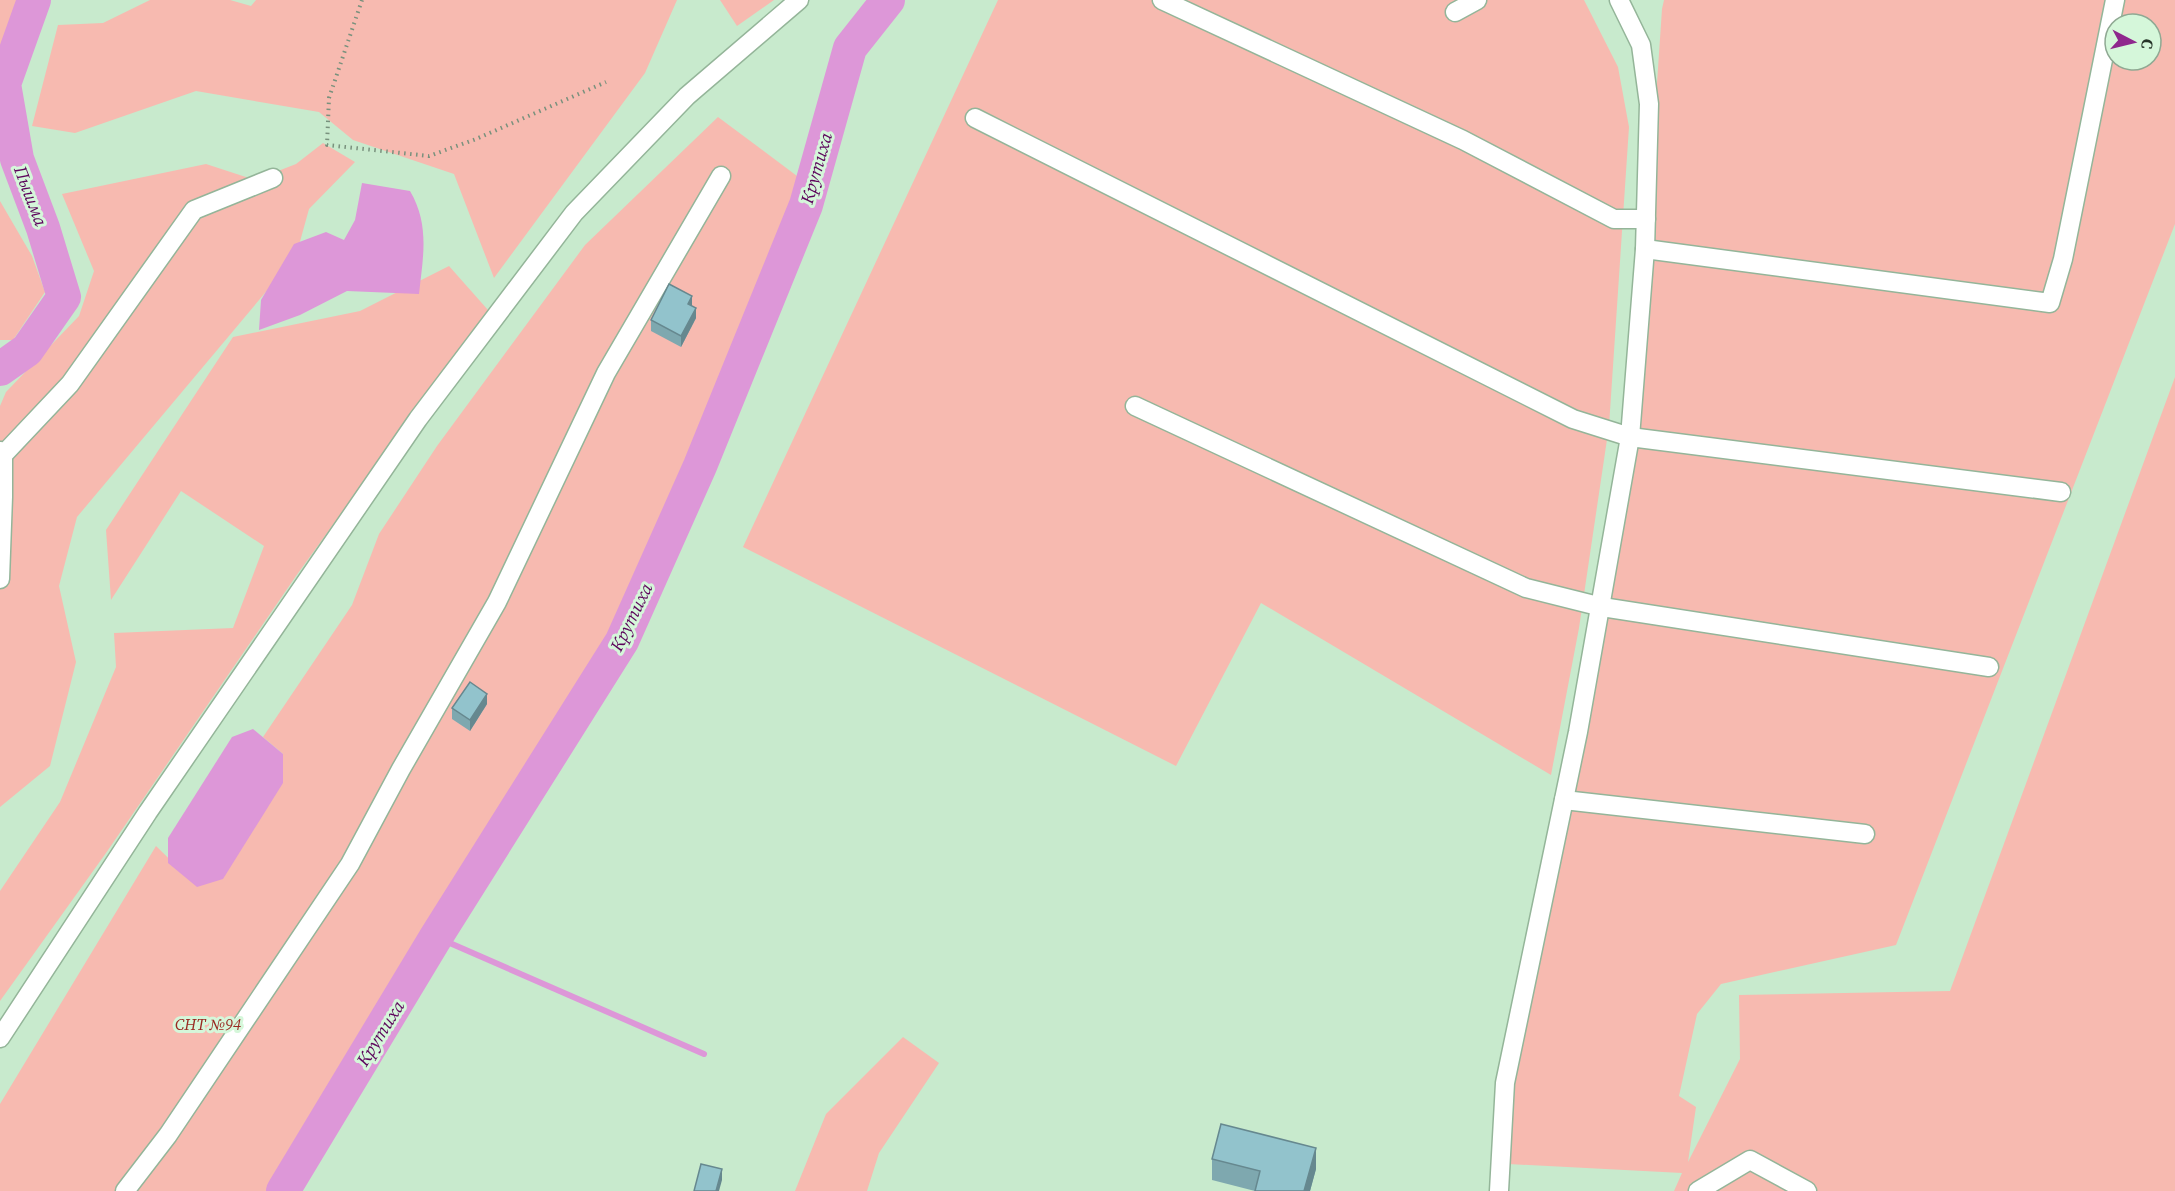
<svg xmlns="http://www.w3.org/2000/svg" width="2175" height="1191" font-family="'Source Serif 4',serif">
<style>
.green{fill:#f7bab0;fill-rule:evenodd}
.water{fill:#dd97d8}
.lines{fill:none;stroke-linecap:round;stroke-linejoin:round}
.stream{stroke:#dd97d8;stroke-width:6}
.river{stroke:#dd97d8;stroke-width:34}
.minor-casing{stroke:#94b599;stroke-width:21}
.path{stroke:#79917d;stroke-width:4;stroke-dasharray:1.5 4.5;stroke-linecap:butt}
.minor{stroke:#fff;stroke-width:18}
.wall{fill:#7ea8af}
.shaded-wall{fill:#66888f}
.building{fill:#92c3cc;stroke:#66888f;stroke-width:1.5}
.labels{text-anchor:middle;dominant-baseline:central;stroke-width:6;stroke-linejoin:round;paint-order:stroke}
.park-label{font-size:16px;font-style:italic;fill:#992921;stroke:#d5f7da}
.water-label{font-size:18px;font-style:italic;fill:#5d055c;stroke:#d5f7da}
</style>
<rect width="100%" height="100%" fill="#c8eacd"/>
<!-- green -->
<g class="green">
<path d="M0,0H22L13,74L0,105Z"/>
<path d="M150,0H230L251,6L256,0H677L645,73L494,278L454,174L353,140L319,112L196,91L75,133L32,126L58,25L103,23Z"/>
<path d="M720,0H774L737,26Z"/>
<path d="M998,0H1584L1618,67L1629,127L1609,426L1579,628L1551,775L1261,603L1176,766L743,547Z"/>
<path d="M1664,0H2175V224L1896,945L1721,984L1697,1014L1679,1096L1696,1107L1688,1162L1740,1059L1739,995L1950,991L2175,377V1191H1674L1682,1173L1508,1164L1512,1069L1631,469L1662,9ZM2115,24H2151V60H2115Z"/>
<path d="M718,117L805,182L624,626L266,1191H0V1104L156,846L197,886L283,754L263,737L352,605L379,534L437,446L585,245Z"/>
<path d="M323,143L355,162L309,209L296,256L77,517L59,586L76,662L50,766L0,807V406L6,392L79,316L94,271L62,194L206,164L255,180L296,164Z"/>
<path d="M0,201L32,256L45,292L13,340H0Z"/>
<path d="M449,266L488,310L296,576L106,853L0,1001V891L60,802L116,667L114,633L233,628L264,546L181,491L111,600L106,530L233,337L360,311Z"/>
<path d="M903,1037L939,1063L879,1153L867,1191H795L826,1114Z"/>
</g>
<!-- water -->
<g class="water">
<path d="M362,183L410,191C430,225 423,257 419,294L347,291L300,315L259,330L261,300L294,244L326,232L344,240L355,220Z"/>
<path d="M253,729L283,754V783L223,879L197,887L168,863V838L232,737Z"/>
</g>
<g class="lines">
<!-- stream -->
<path class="stream" d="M436,937L704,1054"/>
<!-- river -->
<g class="river">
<path d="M0,369L27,350L64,297L43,228L17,159L4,84L34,0"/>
<path d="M283,1191L436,937L622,641L700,466L806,205L850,48L888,0"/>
</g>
<defs>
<g id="minor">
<path d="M1162,0L1463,140L1614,219H1646"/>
<path d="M1455,12L1477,0"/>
<path d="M975,118L1573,419L1630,437L2061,492"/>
<path d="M1645,249L2050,303L2063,259L2115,0"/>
<path d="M1135,406L1526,588L1602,607L1989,667"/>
<path d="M0,451L3,455V497L0,579"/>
<path d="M3,455L70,384L194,210L273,178"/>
<path d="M1564,800L1865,834"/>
<path d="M0,1038L148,812L418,419L574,213L687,96L799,0"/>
<path d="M125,1191L168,1135L350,864L401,769L497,602L606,373L721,176"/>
<path d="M1499,1191L1505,1083L1578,732L1630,437L1645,249L1649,104L1641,45L1619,0"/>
<path d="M1698,1191L1750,1160L1807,1191"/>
</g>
</defs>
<!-- minor casing -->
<use href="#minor" class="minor-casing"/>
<!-- path -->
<path class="path" d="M362,0L329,98L327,145L429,156L476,139L606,82"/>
<!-- minor -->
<use href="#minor" class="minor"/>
</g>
<!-- wall -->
<g class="wall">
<path d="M692,306L696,318L681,347L651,331V320Z"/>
<path d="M487,704L470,731L452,719V708Z"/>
<path d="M1212,1159L1316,1169L1310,1191H1255L1212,1180Z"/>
</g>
<!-- shaded-wall -->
<g class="shaded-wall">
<path d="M692,296V307L688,304Z"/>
<path d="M696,308V318L681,347V336Z"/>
<path d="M487,694V704L470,731V720Z"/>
<path d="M1316,1148V1169L1310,1191H1304Z"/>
<path d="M722,1169V1180L719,1191H716Z"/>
</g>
<!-- building -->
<g class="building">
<path d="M669,284L692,296L688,304L696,308L681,336L651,320Z"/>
<path d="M470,682L487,694L470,720L452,708Z"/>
<path d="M1221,1124L1316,1148L1304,1191H1255L1260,1171L1212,1159Z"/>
<path d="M701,1164L722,1169L716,1191H694Z"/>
</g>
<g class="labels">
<!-- park labels -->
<g class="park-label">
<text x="208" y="1024">СНТ №94</text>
</g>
<!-- water labels -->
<g class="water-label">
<text transform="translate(816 168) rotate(-74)">Крутиха</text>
<text transform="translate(31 196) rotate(69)">Пышма</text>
<text transform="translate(631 617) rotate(-64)">Крутиха</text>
<text transform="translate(380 1033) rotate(-58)">Крутиха</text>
</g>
</g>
<!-- north arrow -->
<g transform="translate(2133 42) rotate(97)"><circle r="28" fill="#d5f7da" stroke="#8fa993" stroke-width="1.5"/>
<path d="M0-4.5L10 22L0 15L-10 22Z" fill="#8f288d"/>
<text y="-9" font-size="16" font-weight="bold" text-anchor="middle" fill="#263328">С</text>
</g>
</svg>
